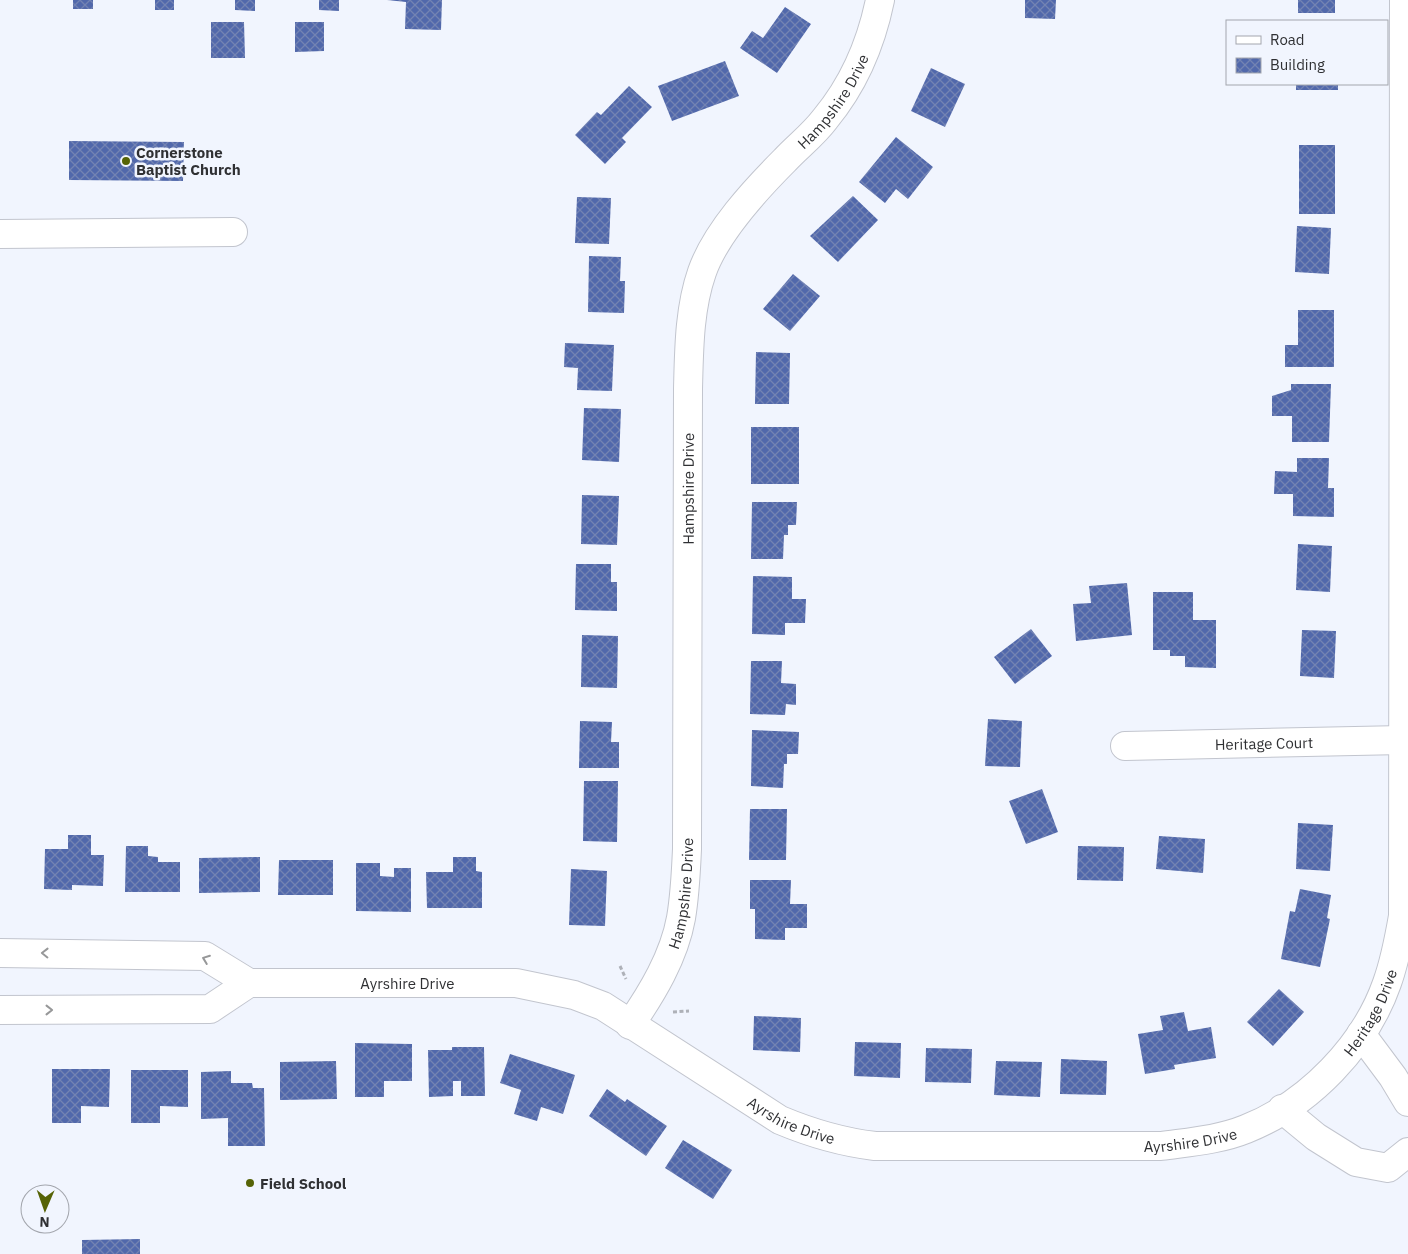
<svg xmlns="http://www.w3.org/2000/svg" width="1408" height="1254" font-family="'IBM Plex Sans',sans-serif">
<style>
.building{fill:url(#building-cross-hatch)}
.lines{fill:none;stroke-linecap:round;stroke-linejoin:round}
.minor-casing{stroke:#c2c5ce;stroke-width:30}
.path{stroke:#aeb1b8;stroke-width:3;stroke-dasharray:4 2.5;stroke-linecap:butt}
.minor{stroke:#fff;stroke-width:28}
.oneway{stroke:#979899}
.poi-dot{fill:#566306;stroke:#f1f5fe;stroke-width:2}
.labels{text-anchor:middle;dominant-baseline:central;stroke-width:5;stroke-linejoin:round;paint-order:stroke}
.street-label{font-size:15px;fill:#2f3033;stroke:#f1f5fe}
.poi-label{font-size:15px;font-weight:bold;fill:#2f3033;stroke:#f1f5fe;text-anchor:start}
</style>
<defs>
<pattern id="building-cross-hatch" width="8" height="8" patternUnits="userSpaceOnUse" patternTransform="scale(1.25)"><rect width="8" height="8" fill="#5168ab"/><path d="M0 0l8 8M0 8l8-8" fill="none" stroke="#7383b2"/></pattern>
</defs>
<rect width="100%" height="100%" fill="#f1f5fe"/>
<!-- building -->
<g class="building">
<rect x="73" y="0" width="20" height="9"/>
<rect x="155" y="0" width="19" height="10"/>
<path d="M235,0H255V11L235,10Z"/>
<path d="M319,0H339V11L319,10Z"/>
<path d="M387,0H442L441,30L405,29L406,2Z"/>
<path d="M1025,0H1056L1055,19L1025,18Z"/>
<rect x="1298" y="0" width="37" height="13"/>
<path d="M785,7L811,24L777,73L740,48L752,31L763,38Z"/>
<path d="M211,22H244L245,58H211Z"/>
<path d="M295,22H324V51L295,52Z"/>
<path d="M725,61L739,96L672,121L658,86Z"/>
<path d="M931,68L965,84L945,127L911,111Z"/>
<rect x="1296" y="84" width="42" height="6"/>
<path d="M629,86L652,107L622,138L626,142L605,164L575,135L597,112L601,115Z"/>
<path d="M896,137L933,167L908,199L896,189L885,203L859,182Z"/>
<path d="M69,141L184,142L183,181L69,180Z"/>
<rect x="1299" y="145" width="36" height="69"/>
<path d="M853,196L878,220L838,262L810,236Z"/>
<path d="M577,197L611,198L609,244L575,243Z"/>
<path d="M1297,226L1331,228L1329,274L1295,272Z"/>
<path d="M589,256L621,257L620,281H625L624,313L588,312Z"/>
<path d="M793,274L820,296L790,331L763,309Z"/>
<path d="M1298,310H1334V367H1285V345H1298Z"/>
<path d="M565,343L614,345L612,391L577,390L578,368L564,367Z"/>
<path d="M756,352L790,353L789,404H755Z"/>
<path d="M1291,384H1331L1329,442H1292V416H1272V396L1291,390Z"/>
<path d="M584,408L621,409L619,462L582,460Z"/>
<rect x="751" y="427" width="48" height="57"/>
<path d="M1297,458H1329L1328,488H1334V517L1293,516V494H1274L1275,471L1297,472Z"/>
<path d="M582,495L619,496L617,545L581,544Z"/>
<path d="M752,502H797L796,525H788V535H784L783,559H751Z"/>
<path d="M1298,544L1332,546L1330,592L1296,590Z"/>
<path d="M576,564H611V582H617V611L575,610Z"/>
<path d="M753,576L792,577V599H806L805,623H785V635L752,634Z"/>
<path d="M1127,583L1132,635L1076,641L1073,604L1091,603L1089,586Z"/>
<path d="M1153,592H1193V620H1216V668L1185,667V656H1170V650H1153Z"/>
<path d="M1031,629L1052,656L1015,684L994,657Z"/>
<path d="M1302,630L1336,631L1334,678L1300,676Z"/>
<path d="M582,635L618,636L617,688L581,687Z"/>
<path d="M751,661H782L781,683L796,684V705L786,704L785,715L750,714Z"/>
<path d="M988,719L1022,721L1020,767L985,766Z"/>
<path d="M580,721L612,722L611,742H619V768H579Z"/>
<path d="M752,730L799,732L798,754H787V764H784L783,788L751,786Z"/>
<path d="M584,781H618L617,842L583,841Z"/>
<path d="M1042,789L1058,832L1026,844L1009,801Z"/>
<path d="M750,809H787L786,860H749Z"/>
<path d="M1298,823L1333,825L1330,871L1296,869Z"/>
<path d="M68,835H91V855H104L103,886L72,885V890L44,889L45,849H68Z"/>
<path d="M1159,836L1205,839L1203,873L1156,869Z"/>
<path d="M126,846H148V856L158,857V862H180V892H125Z"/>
<path d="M1078,846L1124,847L1123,881L1077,880Z"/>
<path d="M260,857V892L199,893V858Z"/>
<path d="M453,857H476V871L482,872V908H427L426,872H453Z"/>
<path d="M279,860H333V895H278Z"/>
<path d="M356,863H380V876L394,877V868H411V912L356,911Z"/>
<path d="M571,869L607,871L605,926L569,925Z"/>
<path d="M750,880H791L790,904H807V928H785V940L755,939V909H750Z"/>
<path d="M1300,889L1331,895L1327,918L1330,919L1320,967L1281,959L1290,911L1295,912Z"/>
<path d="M1279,989L1304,1012L1273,1046L1247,1022Z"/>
<path d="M1184,1012L1188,1031L1211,1027L1216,1058L1174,1065L1175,1069L1145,1074L1138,1034L1163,1030L1160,1016Z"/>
<path d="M754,1016L801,1018L800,1052L753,1050Z"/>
<path d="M855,1042L901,1043L900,1078L854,1076Z"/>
<path d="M355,1043L412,1044V1081H384V1097H355Z"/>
<path d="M452,1047H484L485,1096H461V1081H453V1096L429,1097L428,1050H452Z"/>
<path d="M926,1048L972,1049L971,1083L925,1082Z"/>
<path d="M510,1054L575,1075L563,1114L541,1107L537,1121L514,1114L521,1090L500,1083Z"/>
<path d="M1061,1059L1107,1061L1106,1095L1060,1094Z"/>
<path d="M336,1061L337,1099L280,1100V1062Z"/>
<path d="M996,1061L1042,1062L1040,1097L994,1095Z"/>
<path d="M52,1069H110L109,1107L81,1106V1123H52Z"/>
<path d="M131,1070H188V1107L160,1106V1123H131Z"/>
<path d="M231,1071V1083H252L253,1088H264L265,1146H228V1118L201,1119V1072Z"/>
<path d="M607,1089L625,1102L627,1099L667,1126L646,1156L589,1116Z"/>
<path d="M683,1140L732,1170L713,1199L665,1168Z"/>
<path d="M140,1239V1254H82V1240Z"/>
</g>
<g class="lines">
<defs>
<g id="minor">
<path d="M0,234L233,232"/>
<path id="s1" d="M1125,746L1403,740"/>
<path id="s2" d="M0,953L205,956L249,983H516L574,995L603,1006L780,1120C811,1133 841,1142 875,1146H1161C1189,1142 1219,1140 1246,1129C1309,1104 1365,1046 1387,983C1395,961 1399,939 1403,916L1404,0"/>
<path d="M0,1010L210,1009L249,983"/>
<path id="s3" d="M630,1025C652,993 674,957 681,918C685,895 686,872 687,849L688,389C689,351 689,309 702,272C716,232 755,190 785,160C798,146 813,135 825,119C854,84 871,44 880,0"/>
<path d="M1361,1034L1393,1077L1408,1102"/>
<path d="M1282,1109L1316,1137L1356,1162L1388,1168L1408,1152"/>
</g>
</defs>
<!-- minor casing -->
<use href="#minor" class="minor-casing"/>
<!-- path -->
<g class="path">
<path d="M620,966L626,979"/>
<path d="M673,1012L689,1011"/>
</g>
<!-- minor -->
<use href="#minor" class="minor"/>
</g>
<!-- one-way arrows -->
<defs><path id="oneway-chevron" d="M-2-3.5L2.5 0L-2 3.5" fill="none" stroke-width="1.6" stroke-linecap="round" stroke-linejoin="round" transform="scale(1.25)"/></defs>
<g class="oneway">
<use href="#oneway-chevron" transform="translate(45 953) rotate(-179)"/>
<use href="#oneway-chevron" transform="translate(206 959) rotate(-159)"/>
<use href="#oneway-chevron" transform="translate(49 1010)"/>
</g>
<!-- markers -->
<g class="poi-dot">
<circle cx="126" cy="161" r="5"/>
<circle cx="250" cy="1183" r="5"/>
</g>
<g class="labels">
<!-- street labels -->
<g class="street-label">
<text stroke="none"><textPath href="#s3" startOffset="984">Hampshire Drive</textPath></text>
<text stroke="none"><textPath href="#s3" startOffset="549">Hampshire Drive</textPath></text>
<text stroke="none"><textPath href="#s1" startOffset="139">Heritage Court</textPath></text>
<text stroke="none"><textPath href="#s3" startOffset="144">Hampshire Drive</textPath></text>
<text stroke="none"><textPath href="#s2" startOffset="415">Ayrshire Drive</textPath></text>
<text stroke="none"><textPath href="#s2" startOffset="1471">Heritage Drive</textPath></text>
<text stroke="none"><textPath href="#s2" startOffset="835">Ayrshire Drive</textPath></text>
<text stroke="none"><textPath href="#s2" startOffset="1239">Ayrshire Drive</textPath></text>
</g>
<!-- poi labels -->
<g class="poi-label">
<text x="136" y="152">Cornerstone<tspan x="136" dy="17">Baptist Church</tspan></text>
<text x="260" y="1183">Field School</text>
</g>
</g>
<!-- legend -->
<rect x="1226" y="20" width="162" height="65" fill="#f1f5fe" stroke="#a3a6ad"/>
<rect x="1236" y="36" width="25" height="8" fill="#ffffff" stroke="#a3a6ad"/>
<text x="1270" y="45" font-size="15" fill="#2f3033">Road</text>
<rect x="1236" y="58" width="25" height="15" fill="url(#building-cross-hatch)" stroke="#a3a6ad"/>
<text x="1270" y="70" font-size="15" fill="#2f3033">Building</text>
<!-- north arrow -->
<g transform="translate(45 1209) rotate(182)"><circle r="24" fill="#f1f5fe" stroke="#a3a6ad"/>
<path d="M0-4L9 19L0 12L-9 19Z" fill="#566306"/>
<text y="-8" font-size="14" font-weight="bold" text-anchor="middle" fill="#2f3033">N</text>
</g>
</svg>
